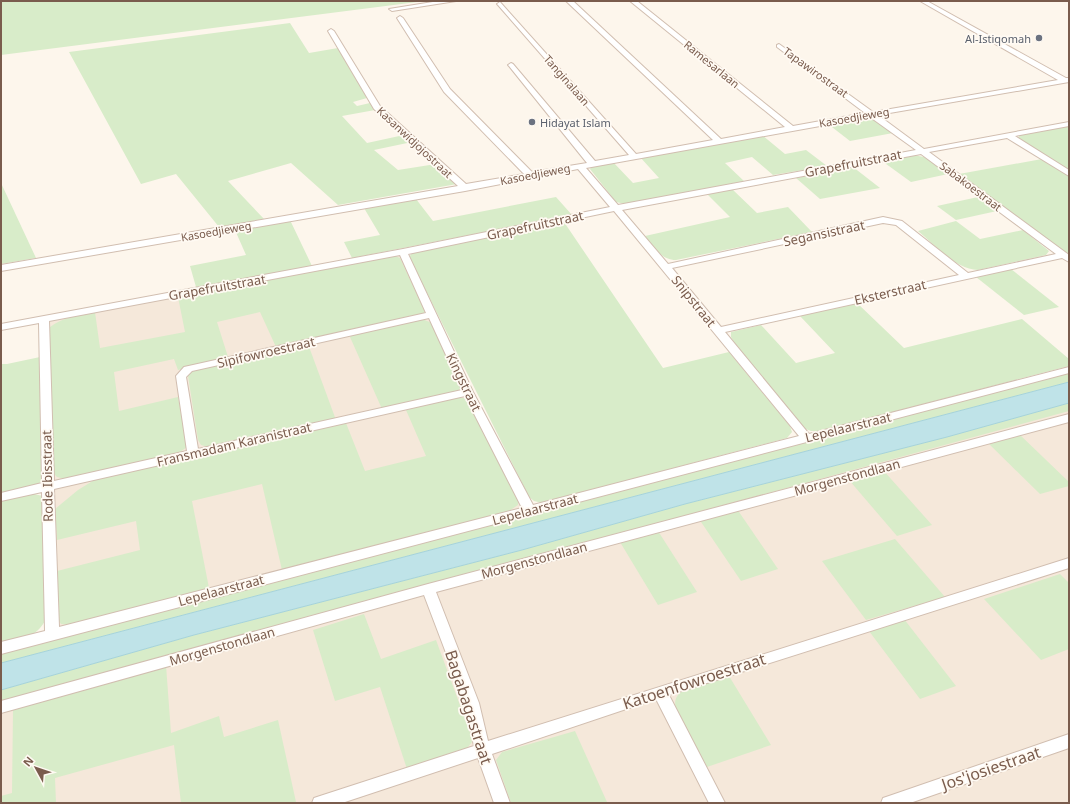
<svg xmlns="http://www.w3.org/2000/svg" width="1070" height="804" font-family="'Noto Sans',sans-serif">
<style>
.residential{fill:#f5e8da}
.green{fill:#d8ecc9}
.water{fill:#bfe3e8;stroke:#a5d3da}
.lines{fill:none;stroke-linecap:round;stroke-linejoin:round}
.street-casing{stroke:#d1beb0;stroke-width:2}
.street{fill:#fff;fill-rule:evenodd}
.worship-dot{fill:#6b7280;stroke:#fffaf3;stroke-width:1.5}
.labels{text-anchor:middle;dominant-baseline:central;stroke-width:3.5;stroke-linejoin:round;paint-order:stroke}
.far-worship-label{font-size:11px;fill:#5b616d;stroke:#fffaf3;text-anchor:end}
.far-street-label{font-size:11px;fill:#7a5c4d;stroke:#fffaf3}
.street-label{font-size:13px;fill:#7a5c4d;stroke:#fffaf3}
.near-street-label{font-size:16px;fill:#7a5c4d;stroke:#fffaf3}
</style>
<rect width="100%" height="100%" fill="#fdf6ec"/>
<!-- residential -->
<g class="residential">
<path d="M403,252L529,510L52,634L44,319Z"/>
<path d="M1069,401V803H1V691Z"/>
</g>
<!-- green -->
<g class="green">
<path d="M1,1H425L1,55Z"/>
<path d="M290,23L309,53L338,48L367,98L353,102L357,106L370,103L375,110L342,116L367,143L404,135L412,142L374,150L398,170L436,164L457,184L338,205L291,163L228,181L264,219L219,227L176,174L141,184L69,52Z"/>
<path d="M865,117L874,119L893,133L850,141L828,124Z"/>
<path d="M1069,126V171L1019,140L1018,138L1020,135Z"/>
<path d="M762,135L785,154L806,150L827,166L773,175L752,157L725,163L745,182L625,204L616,202L590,169L592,166L613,162L633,183L659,178L640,157Z"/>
<path d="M913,155L924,157L948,174L911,182L882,161Z"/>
<path d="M1042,159L1069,176V255L959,174Z"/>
<path d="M853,167L880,188L820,199L796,178Z"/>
<path d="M1,183L36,258L1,264Z"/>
<path d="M732,189L757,213L788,207L812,232L676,260C661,260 654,247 645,236L730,217L707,194Z"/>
<path d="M556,197L572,215L352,258L344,242L380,235L364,208L416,199L433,221Z"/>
<path d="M978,197L997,211L956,220L937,206Z"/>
<path d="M290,220L312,266L196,287L190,266L246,255L235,230Z"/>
<path d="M956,221L980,239L1023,230L1049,251L1046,255L978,270C955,269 935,245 918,231Z"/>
<path d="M564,222L663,368L729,352L790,426L792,432L787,438L542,503L534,501L529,497L409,257L412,253Z"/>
<path d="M395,256L400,258L425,312L421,315L276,347L260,312L217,322L228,357L178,370L174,359L114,372L119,411L178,397L187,447L176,455L65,479L57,477L53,473L49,384L50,327C64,317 78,315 95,312L100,348L185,332L178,297Z"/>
<path d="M1011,269L1059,307L1024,315L976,277Z"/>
<path d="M856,302L904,348L1022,319L1069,359V366L820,431H811L803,428L738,349L731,337V332L761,325L796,363L835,353L800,316Z"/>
<path d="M422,319L432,323L461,383V388L456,392L382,409L350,337L354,334Z"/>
<path d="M308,344L336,420L208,447L201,445L198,440L188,376L192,371Z"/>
<path d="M40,357L43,480L34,487L1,494V364H7Z"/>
<path d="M1069,373V382L1,663V651Z"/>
<path d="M455,398H464L470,402L518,496V505L509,511L282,570L262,484L192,501L209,588L70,625L61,624L56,617L57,571L140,550L136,521L57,540L55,509L78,490L99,477L346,423L365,471L426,456L406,410Z"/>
<path d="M1069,403V411L1,702V690L194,635L522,550L685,504L947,437Z"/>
<path d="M1018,433L1069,482V486L1040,494L987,442Z"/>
<path d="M883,470L932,525L897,536L849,480Z"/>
<path d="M29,493L43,496L46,619C36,639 21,638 1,643V499Z"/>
<path d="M737,509L778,569L741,581L699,519Z"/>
<path d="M658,531L697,592L658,605L620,542Z"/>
<path d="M895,539L945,597L866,620L822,561Z"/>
<path d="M1060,574L1069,583V649L1041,660L984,599Z"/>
<path d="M364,614L381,659L436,640L471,735L472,742L463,753L407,769L380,687L335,701L313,630Z"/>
<path d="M904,619L956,686L920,699L869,631Z"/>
<path d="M166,665L171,733L219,716L224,737L278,720L296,802L181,803L174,745L55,778L56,803H1V796L12,793L13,709Z"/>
<path d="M729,676L771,745L707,767L676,710C675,705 674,700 678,695C685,686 717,680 729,676Z"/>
<path d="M575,731L607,802L511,803L496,760L502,752Z"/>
</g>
<!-- water -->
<path class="water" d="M1069,382V403L947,437L685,504L522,550L194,635L1,690V663Z"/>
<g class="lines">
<defs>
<g id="street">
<path d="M439,1H456L392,11L389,9Z"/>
<path d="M566,1H573L721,139L785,127L630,1H637L793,126L865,113L777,47V45L779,44L873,112L1058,80L920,1H927L1066,78H1069V82L878,115L924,149L1069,122V126L1015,136L1069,170V176L1007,138L929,152L1069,255V262L1062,258L725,332L809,434L1069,367V373L1,654V642L45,631L42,492L1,501V493L42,483L39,323L1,330V324L403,249L610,207L578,169L465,191L1,271V265L458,186L374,109L328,31L331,29L334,31L380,106L466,184L524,174L444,92L397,18L400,16L403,18L450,89L532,172L587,163L509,66L508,65L511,63L513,64L595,161L629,155L498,5L497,4L500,2L636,154L713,140ZM870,117L916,150L618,205L586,168ZM921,154L1056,254L968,273L902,221L883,217L668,264L622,210ZM614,211L799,436L533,505L473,392L408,254ZM883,223L896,225L959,275L721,327L672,268ZM400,255L426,313L184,367L176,376L187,451L54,481L49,321ZM429,318L462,390L198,449L186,377L192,371ZM465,396L522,508L59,627L54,489Z"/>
<path d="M1069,414V422L436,592L479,703L488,741L1069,558V568L669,695L725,803H709L656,699L492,754L510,803H494L478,758L342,803H312L314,798L320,796L474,746L465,703L424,595L1,713V701L428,584Z"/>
<path d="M1069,734V748L910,803H881L883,798L889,796Z"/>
</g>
</defs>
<!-- street casing -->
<use href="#street" class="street-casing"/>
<!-- street -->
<use href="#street" class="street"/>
</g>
<!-- markers -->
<g class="worship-dot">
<circle cx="1039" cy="38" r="4"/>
<circle cx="532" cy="122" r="4"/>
</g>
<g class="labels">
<!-- far-worship labels -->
<g class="far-worship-label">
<text x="1031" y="38">Al-Istiqomah</text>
<text x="540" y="122" text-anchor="start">Hidayat Islam</text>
</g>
<!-- far-street labels -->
<g class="far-street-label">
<text transform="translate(712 64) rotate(39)">Ramesarlaan</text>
<text transform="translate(816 72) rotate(36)">Tapawirostraat</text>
<text transform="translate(567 80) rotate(49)">Tanginalaan</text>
<text transform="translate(854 117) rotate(-10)">Kasoedjieweg</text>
<text transform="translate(415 142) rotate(43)">Kasanwidjojostraat</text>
<text transform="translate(535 174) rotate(-11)">Kasoedjieweg</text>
<text transform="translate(971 186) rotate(37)">Sabakoestraat</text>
<text transform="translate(216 231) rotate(-10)">Kasoedjieweg</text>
</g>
<!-- street labels -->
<g class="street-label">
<text transform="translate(853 163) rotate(-11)">Grapefruitstraat</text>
<text transform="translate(535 225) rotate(-12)">Grapefruitstraat</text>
<text transform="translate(824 233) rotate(-12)">Segansistraat</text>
<text transform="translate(217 287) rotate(-10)">Grapefruitstraat</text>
<text transform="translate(890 292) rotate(-13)">Eksterstraat</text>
<text transform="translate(694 301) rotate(51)">Snipstraat</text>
<text transform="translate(266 352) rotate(-13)">Sipifowroestraat</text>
<text transform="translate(464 382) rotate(64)">Kingstraat</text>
<text transform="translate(848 427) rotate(-14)">Lepelaarstraat</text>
<text transform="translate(234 444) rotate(-13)">Fransmadam Karanistraat</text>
<text transform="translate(47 476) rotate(-91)">Rode Ibisstraat</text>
<text transform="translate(847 477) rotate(-15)">Morgenstondlaan</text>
<text transform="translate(535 509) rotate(-15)">Lepelaarstraat</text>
<text transform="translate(534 560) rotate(-15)">Morgenstondlaan</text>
<text transform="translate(221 590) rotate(-15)">Lepelaarstraat</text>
<text transform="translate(222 646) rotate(-16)">Morgenstondlaan</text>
</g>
<!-- near-street labels -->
<g class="near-street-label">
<text transform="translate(694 681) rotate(-18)">Katoenfowroestraat</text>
<text transform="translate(469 707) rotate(72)">Bagabagastraat</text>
<text transform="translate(991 768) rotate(-19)">Jos'josiestraat</text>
</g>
</g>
<!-- border -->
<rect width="1070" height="804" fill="none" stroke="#7a5c4d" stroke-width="4"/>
<!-- north arrow -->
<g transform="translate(36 768) rotate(310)" stroke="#fffaf3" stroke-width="3" paint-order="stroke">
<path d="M0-3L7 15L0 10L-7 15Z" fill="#7a5c4d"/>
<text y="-6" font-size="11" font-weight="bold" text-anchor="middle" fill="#7a5c4d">N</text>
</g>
</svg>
